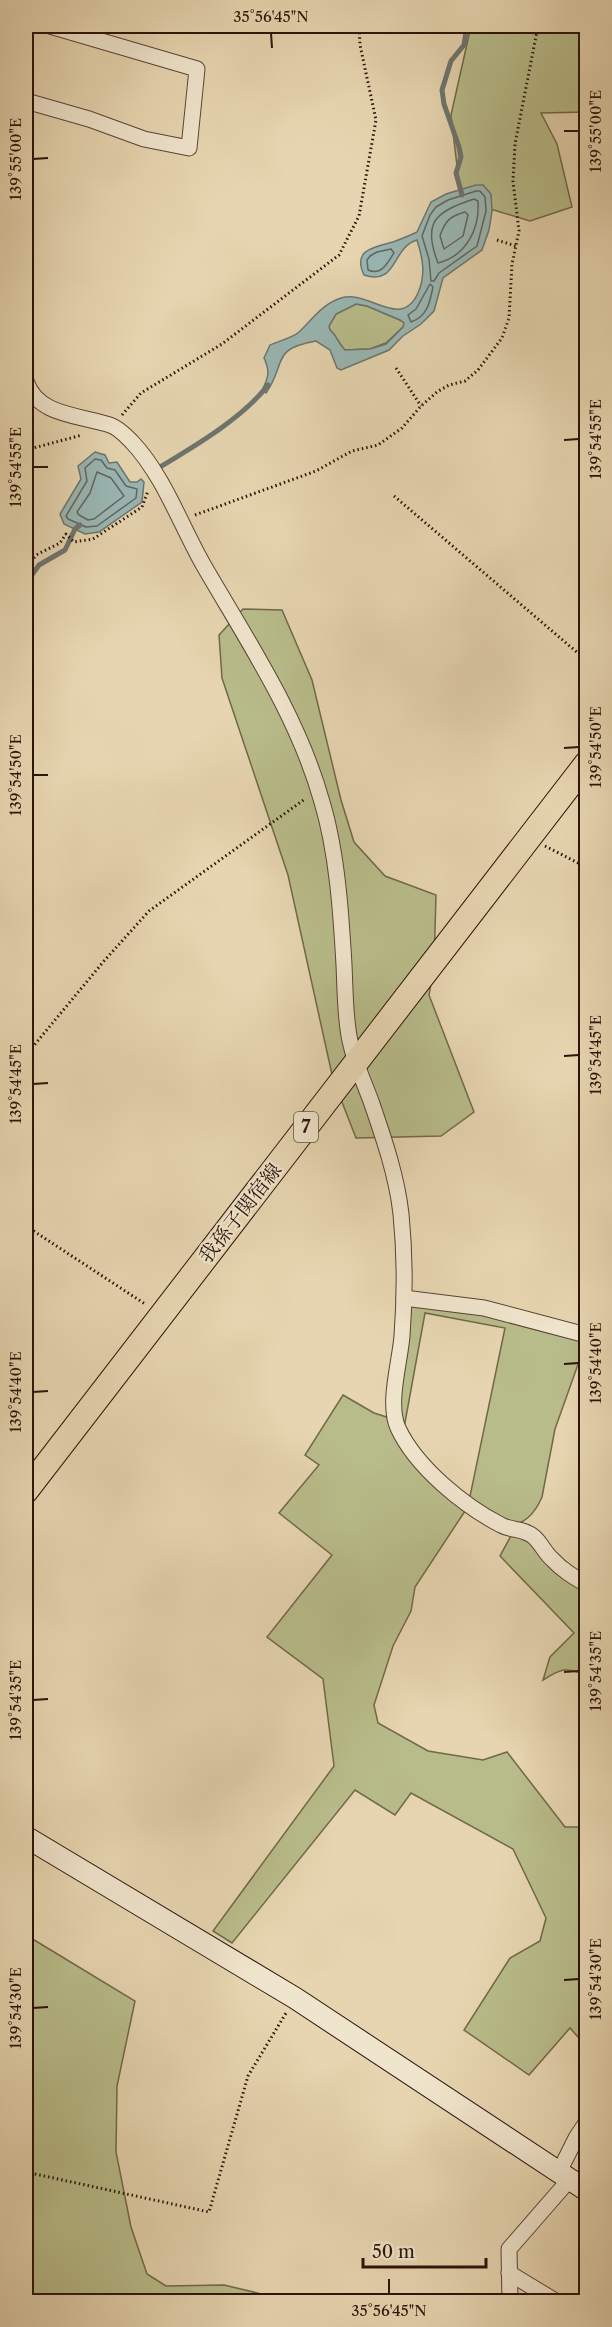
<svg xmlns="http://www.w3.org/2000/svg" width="612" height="2327" font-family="'Libre Caslon Text','Noto Serif JP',serif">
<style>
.green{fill:#b8bc8a;stroke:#716849;stroke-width:1.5}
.water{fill:#99b7b4;stroke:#6d756f;stroke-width:1.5;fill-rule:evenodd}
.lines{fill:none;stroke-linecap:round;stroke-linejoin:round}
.shore{stroke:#62655e;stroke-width:1.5}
.stream{stroke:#6d756f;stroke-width:5}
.street-casing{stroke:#594432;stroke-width:17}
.secondary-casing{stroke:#2a1308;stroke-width:23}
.primary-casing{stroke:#2a1308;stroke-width:26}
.path{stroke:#2a1308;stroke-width:3;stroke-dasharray:1.5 3;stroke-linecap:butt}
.street{stroke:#efe4cc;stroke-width:15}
.secondary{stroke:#efe4cc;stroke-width:21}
.primary{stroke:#e6d5b0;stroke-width:24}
.ticks{fill:none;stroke:#2a1308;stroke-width:2}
.labels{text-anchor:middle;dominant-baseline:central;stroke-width:4.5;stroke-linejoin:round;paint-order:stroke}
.shield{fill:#efe4cc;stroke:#655243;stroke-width:1.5}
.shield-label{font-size:18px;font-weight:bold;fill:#2a1308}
.street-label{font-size:20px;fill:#2a1308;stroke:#efe4cc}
.neatline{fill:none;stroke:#2a1308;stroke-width:2}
.ticks-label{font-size:15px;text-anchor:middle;fill:#2a1308}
</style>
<rect width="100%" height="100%" fill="#e6d5b0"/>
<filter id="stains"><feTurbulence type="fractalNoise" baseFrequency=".00333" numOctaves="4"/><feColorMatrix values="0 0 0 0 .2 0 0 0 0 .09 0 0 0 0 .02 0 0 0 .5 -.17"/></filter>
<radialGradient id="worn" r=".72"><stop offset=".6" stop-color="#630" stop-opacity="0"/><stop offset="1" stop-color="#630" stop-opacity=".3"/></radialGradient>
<!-- green -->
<g class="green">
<path d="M471,26H586V112L541,113L557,144L572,207L530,221L461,200L451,115Z"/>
<path d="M356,304L367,306L400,320L405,323L403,327L386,343L370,349L345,350C338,343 337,336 330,330L329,326L336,314Z"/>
<path d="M243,609L282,610L312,680L341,800L354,842L385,876L436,895L434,966L429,995L474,1112L441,1136L356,1138L333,1079L288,875L222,678L219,635Z"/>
<path d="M408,1304L480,1311L586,1342L555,1429L542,1497C536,1511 526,1524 510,1525L469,1501L505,1328L425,1313L404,1428L399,1415Z"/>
<path d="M343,1395L374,1413L393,1419L467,1508L415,1587L411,1611L393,1646L374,1705L378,1723L428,1751L483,1760L507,1752L565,1827H580L586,1823V2046L570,2028L529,2075L464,2030L510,1958L540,1941L546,1918L513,1849L411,1793L395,1815L355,1790L232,1943L213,1931L334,1766L323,1679L267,1637L332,1555L279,1513L319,1465L305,1455Z"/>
<path d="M512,1534L523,1535L586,1588V1675C565,1667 562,1668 543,1680L550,1657L574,1633L500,1556Z"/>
<path d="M26,1935L135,2001L117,2086L116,2152L131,2227L147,2274L166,2286L224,2285L291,2301H26Z"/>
</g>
<!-- water -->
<g class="water">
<path d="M476,185H483L491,194L492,211L489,230L482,250L443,278L434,311L421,324L403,336L389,350L341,370L337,368L330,350L316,341C270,349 287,363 266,393L262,390C269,377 270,371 264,358L270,345C277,342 294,337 299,332C312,320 322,304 341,298C368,289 401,331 418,293C426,275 423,259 417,240C391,248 398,286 364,275C352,250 374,247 393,242C401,239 409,236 417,232L431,202L446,194ZM356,304L367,306L400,320L404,323L403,327L386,344L370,349L345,350C338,343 337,336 330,330L329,326L336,314Z"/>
<path d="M95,452L105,455L109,463L117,462L130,482H137L141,479L144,482L142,502L99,532L85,534L64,524L60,514L81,479L78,466Z"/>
</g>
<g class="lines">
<!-- shore -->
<g class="shore">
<path d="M476,191H480L485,197L486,211L477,246L439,273L434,281H431L429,259L422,236L430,215L436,207L448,200Z"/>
<path d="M474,199L478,201C480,229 466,256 438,263C422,222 435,212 474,199Z"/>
<path d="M465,212L468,215L463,236L444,249L440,236C445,221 450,216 465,212Z"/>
<path d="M391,249L394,253C387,263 382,276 368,270L367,260L370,256L377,252Z"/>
<path d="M430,284L433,287C430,302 427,317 411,322L408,315L416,309Z"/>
<path d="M95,459L101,460L107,468L115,470L126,486L137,489L136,498L97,526L86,527L68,519L66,516L87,481L85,468Z"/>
<path d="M97,472L111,478L124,496L94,519L88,520L79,515L77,512L90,493Z"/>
</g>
<!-- stream -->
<g class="stream">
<path d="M462,195L456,173L461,157L459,147L444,104L442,90L451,61L464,45L467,26"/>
<path d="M160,467C195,446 244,417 268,385"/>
<path d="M26,583L39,565L65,550L75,529L80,525"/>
</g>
<defs>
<g id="street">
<path d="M26,101L89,119L144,139L189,148L197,69L50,26"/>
<path d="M26,381C37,416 80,415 110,425C119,428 126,436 132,442C164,476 181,526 204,566C248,642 298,716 322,802C337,852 341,912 344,965C345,986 345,1008 348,1029C351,1055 363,1079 372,1104C384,1139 397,1177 401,1214C405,1254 405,1296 402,1336C400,1362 387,1404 398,1428C416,1467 464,1506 501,1525C512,1531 524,1528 534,1537C541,1543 545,1553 552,1559C562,1570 574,1577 586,1584"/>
<path d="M404,1298L484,1308L586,1335"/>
<path d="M559,2172L576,2138L586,2123"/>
<path d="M509,2273L557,2302"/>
<path d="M510,2302L509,2249L570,2179"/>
</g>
<path id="secondary" d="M26,1837L295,1998L586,2190"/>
<path id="primary" d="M26,1491L586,764"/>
</defs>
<!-- street casing -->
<use href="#street" class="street-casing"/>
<!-- secondary casing -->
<use href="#secondary" class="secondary-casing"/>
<!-- primary casing -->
<use href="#primary" class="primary-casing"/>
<!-- path -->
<g class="path">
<path d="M497,240L516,246"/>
<path d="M396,368L421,406"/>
<path d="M122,415L141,393L222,344L339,255L359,216L376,120L360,45L359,26"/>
<path d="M26,450L82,435"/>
<path d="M394,496L586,660"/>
<path d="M195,515L316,471L352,451L378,445L402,428L421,406L437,392L449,385L465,381L478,370L502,338L509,318L512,264L519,231L513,181L515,144L538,26"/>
<path d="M26,569L36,555L60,543L66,534L74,542L93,539L142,507L148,491"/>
<path d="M545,846L586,867"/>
<path d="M26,1055L104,961L149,911L305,799"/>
<path d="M26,1226L145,1304"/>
<path d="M26,2172L209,2212L248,2076L286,2013"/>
</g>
<!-- street -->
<use href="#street" class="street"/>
<!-- secondary -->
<use href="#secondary" class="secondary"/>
<!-- primary -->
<use href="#primary" class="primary"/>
</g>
<!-- ticks -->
<path class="ticks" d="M271,33L272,48M564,131H579M33,159L48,158M564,440L579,439M33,467H48M564,748L579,747M33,775H48M564,1056L579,1055M33,1084L48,1083M564,1364L579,1363M33,1392L48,1391M564,1672L579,1671M33,1700L48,1699M564,1980L579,1979M33,2008L48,2007M389,2279V2294"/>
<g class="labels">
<!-- shield labels -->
<rect class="shield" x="294" y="1112" width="24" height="30" rx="4.5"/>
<g class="shield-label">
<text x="306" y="1127">7</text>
</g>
<!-- street labels -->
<g class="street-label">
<text transform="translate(240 1213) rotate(-52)">我孫子関宿線</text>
</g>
</g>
<!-- margin -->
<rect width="612" height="2327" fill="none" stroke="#e6d5b0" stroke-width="66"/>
<!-- scale -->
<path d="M363 2258v9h123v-9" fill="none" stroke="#2a1308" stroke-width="3"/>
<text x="372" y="2258" font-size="18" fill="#2a1308" stroke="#efe4cc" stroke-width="4.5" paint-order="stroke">50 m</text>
<rect x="33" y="33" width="546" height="2261" class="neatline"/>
<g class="ticks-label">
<text x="271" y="22">35°56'45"N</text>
<text transform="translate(596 131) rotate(-90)" y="5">139°55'00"E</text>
<text transform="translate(16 159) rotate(-90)" y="5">139°55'00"E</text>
<text transform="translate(596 439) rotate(-90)" y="5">139°54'55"E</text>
<text transform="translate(16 467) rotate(-90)" y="5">139°54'55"E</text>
<text transform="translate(596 747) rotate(-90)" y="5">139°54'50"E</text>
<text transform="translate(16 775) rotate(-90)" y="5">139°54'50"E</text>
<text transform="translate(596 1055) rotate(-90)" y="5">139°54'45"E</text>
<text transform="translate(16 1084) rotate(-90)" y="5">139°54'45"E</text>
<text transform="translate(596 1363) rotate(-90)" y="5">139°54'40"E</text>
<text transform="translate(16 1392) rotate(-90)" y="5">139°54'40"E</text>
<text transform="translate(596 1671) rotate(-90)" y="5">139°54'35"E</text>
<text transform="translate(16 1700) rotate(-90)" y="5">139°54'35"E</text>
<text transform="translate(596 1979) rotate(-90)" y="5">139°54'30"E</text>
<text transform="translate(16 2008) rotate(-90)" y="5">139°54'30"E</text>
<text x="389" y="2316">35°56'45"N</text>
</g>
<rect width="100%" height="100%" filter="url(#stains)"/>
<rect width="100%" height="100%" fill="url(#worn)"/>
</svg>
